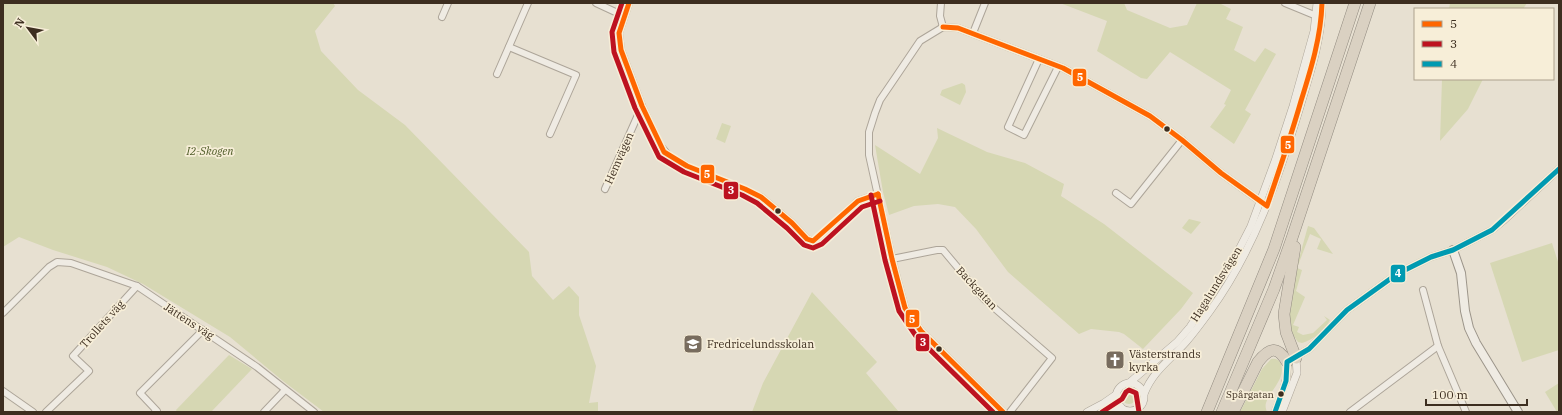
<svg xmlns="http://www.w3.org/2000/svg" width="1562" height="415" font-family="'IBM Plex Serif',serif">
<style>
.green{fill:#d6d7b3}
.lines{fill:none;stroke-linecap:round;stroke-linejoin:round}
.minor-casing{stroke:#ada599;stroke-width:8}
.tertiary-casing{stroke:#ada599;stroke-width:8}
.secondary-casing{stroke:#9c958a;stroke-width:10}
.motorway-casing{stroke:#928b80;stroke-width:12}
.minor{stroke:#efebe3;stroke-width:6}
.tertiary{stroke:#efebe3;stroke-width:7}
.secondary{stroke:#efebe3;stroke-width:8}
.motorway{stroke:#dad1c2;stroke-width:11}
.bus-1-casing{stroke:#f7eed8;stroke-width:8}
.bus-2-casing{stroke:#f7eed8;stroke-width:8}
.bus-3-casing{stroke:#f7eed8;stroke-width:8}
.bus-1{stroke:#f60;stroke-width:5}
.bus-2{stroke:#bd1220;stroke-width:5}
.bus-3{stroke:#009ab1;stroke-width:5}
.bus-dot{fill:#3d2e20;stroke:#f7eed8;stroke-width:1.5}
.labels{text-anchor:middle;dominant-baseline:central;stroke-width:3.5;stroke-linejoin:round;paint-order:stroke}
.bus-label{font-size:10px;fill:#3d2e20;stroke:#f7eed8;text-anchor:end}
.park-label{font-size:11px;font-style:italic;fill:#4d5a26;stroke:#f7eed8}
.street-label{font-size:11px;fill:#3d2e20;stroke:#f7eed8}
.poi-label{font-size:11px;fill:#3d2e20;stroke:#f7eed8;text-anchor:start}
.line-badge{stroke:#f7eed8;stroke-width:1.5}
.badge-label{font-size:11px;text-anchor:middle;font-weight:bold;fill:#fff}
</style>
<rect width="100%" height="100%" fill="#e7e0d1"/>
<!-- green -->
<g class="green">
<path d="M3,3H333L335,6L315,31L321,51L358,90L405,125L529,252L532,276L553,300L569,286L579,297V315L596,366L589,403L598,402V412H324L283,381L230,337L143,284L107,267L53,250L19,237L3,247Z"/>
<path d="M1060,3H1124L1127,10L1170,28L1187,25L1197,3H1219L1231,9L1226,19L1243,27L1234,50L1255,62L1265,48L1276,54L1245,110L1251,114L1234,144L1210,127L1226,105L1224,104L1231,90L1170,52L1147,79L1141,78L1097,51L1107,21Z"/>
<path d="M1450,3H1527L1523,9H1449Z"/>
<path d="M1442,79H1483L1468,109L1440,141Z"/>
<path d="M962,83L965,85L966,92L960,105L940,95L942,90Z"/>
<path d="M722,123L731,126L725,143L716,139Z"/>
<path d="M937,128L987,152L1025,163L1064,184L1061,196L1104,224L1193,293L1181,309L1143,349L1124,334L1119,332L1091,329L1079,334L1008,272L976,229L955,207L938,204L914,206L889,215L883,192L875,145L920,174L938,138Z"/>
<path d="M1189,219L1201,222L1191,234L1182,228Z"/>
<path d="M1308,226L1314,228L1333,254L1317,249L1321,239L1310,234L1297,268L1302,270L1296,291L1305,297L1293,325L1299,327L1297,332L1303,335L1313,333L1327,320L1324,316L1330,320C1325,330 1313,340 1302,343L1298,342L1293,335L1288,318L1297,266Z"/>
<path d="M1552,243L1559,265V350L1522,362L1490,263Z"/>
<path d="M812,292L877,362L866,373L899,412H752L763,383Z"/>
<path d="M229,355L252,369L211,412H177L176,410Z"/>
<path d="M1271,359C1275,358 1279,359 1281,364C1286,379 1270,390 1266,403C1265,406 1266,409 1267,412H1240L1262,369Z"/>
<path d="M1559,383V412H1557L1545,392Z"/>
<circle cx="1129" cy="397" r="7"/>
</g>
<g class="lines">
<defs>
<g id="minor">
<path d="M596,3L624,16"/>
<path d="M629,3L619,33L621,50L642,106L660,145L669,156L687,166"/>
<path d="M941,3L940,16L943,27"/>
<path d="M1285,3L1319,17"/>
<path d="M442,17L448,3"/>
<path d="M973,33L985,3"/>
<path d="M509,47L576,75L550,134"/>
<path d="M1039,59L1008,127L1024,135L1058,67"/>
<path d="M497,74L528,3"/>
<path d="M605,189L642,106"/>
<path d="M1116,193L1131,204L1182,140"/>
<path d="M761,197L792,223L807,239L813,241L818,238L858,201L878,194"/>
<path d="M892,259L937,250H943L984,299L1052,358L1010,412"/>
<path d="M1423,290L1438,346L1466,412"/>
<path d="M3,313L49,267L57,262L71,263L137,286L257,367L314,412"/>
<path d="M3,391L33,412"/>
<path d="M46,412L89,371L73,356L137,286"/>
<path d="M155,412L157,411L140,393L203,330"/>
<path d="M264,412L285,390"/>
<path d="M1003,412L921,331L905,308L892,259L869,155V132L875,113L880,100L895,78L920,41L943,27L958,28L1063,68L1150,116L1182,140L1221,173L1264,204"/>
<path d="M1350,412L1438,346"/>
</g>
<g id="tertiary">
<path d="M1129,383L1177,342L1190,327L1230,267L1251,226L1275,161L1293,106L1314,31L1317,3"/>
<circle cx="1130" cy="397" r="14"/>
<path d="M1144,394C1153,371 1170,360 1186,342C1194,333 1202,322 1210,311C1255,249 1278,179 1300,107C1310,73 1322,39 1322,3"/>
<path d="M1087,412L1104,403L1117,394"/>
<path d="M1106,412L1121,407"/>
<path d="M1275,412C1281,396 1289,379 1287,362L1309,349L1347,310L1397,274L1431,257L1453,250L1492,230L1503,221L1559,169"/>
<path d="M1282,412L1297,373L1296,358"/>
</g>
<path id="secondary" d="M1453,250L1461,273L1465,311L1469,328L1476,343L1518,412"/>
<g id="motorway">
<path d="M1295,247L1284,314L1286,332L1296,358"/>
<path d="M1207,412L1274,249L1355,3"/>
<path d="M1222,412L1274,289L1292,238L1370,3"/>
<path d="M1233,412L1258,362C1269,348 1277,345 1287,362"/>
</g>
</defs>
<!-- minor casing -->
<use href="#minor" class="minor-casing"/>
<!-- tertiary casing -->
<use href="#tertiary" class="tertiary-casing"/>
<!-- secondary casing -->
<use href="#secondary" class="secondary-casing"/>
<!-- motorway casing -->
<use href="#motorway" class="motorway-casing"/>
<!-- minor -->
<use href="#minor" class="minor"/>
<!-- tertiary -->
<use href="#tertiary" class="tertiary"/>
<!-- secondary -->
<use href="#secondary" class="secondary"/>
<!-- motorway -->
<use href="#motorway" class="motorway"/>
<defs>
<g id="bus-1">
<path d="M629,3L619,33L621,50L642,106L664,152L687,166L745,189L761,197L792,223L807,239L813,241L858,201L878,194"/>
<path d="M943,27L958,28L1063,68L1150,116L1182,140L1221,173L1267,206C1279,171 1291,136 1301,101C1311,69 1321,37 1322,3"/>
<path d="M878,194L892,259L905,308L921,331L1003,412"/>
</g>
<g id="bus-2">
<path d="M622,3L612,32L614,52L635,108L659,157L684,172L742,195L757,203L787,228L804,245L813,248L822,244L862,207L880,201"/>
<path d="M871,195L885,260L899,311L916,336L993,412"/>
<path d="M1102,412L1122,399L1126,392L1129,390L1136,393L1139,412"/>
</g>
<path id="bus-3" d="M1275,412L1286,381L1287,362L1309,349L1347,310L1397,274L1431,257L1453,250L1492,230L1559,169"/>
</defs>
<!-- bus-1 casing -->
<use href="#bus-1" class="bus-1-casing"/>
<!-- bus-2 casing -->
<use href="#bus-2" class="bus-2-casing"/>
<!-- bus-3 casing -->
<use href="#bus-3" class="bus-3-casing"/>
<!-- bus-1 -->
<use href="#bus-1" class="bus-1"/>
<!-- bus-2 -->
<use href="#bus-2" class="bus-2"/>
<!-- bus-3 -->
<use href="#bus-3" class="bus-3"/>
</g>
<!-- icons -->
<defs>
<symbol id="school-square" viewBox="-11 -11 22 22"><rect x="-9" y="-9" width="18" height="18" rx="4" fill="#786c5e" stroke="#f7eed8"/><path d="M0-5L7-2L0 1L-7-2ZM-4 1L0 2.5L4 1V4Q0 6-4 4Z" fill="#fff"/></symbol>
<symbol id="church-square" viewBox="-11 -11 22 22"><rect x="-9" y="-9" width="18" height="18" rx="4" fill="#786c5e" stroke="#f7eed8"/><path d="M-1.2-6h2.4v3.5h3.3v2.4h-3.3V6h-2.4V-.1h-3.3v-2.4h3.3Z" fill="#fff"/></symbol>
</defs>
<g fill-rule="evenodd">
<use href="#school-square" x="682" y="333" width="22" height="22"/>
<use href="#church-square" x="1104" y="349" width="22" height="22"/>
</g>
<!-- markers -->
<g class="bus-dot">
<circle cx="1167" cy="129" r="3.5"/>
<circle cx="778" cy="211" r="3.5"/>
<circle cx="939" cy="349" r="3.5"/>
<circle cx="1281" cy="394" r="3.5"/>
</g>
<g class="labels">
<!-- bus labels -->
<g class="bus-label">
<text x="1274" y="394">Spårgatan</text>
</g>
<!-- park labels -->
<g class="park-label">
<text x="210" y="151">I2-Skogen</text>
</g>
<!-- street labels -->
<g class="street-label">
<text transform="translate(619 158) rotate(-66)">Hemvägen</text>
<text transform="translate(1216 284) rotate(-58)">Hagalundsvägen</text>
<text transform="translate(977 288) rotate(47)">Backgatan</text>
<text transform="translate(189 321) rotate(33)">Jättens väg</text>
<text transform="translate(102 324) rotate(-48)">Trollets väg</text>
</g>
<!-- poi labels -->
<g class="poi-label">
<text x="707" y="344">Fredricelundsskolan</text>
<text x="1129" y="354">Västerstrands<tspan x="1129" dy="13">kyrka</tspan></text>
</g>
</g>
<g class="line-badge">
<rect x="1072" y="68" width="15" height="19" rx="4" fill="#f60"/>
<rect x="1280" y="135" width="15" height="19" rx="4" fill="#f60"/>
<rect x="700" y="164" width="15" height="20" rx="4" fill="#f60"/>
<rect x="723" y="181" width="16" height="19" rx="4" fill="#bd1220"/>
<rect x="1390" y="264" width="16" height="19" rx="4" fill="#009ab1"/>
<rect x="905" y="309" width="15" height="19" rx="4" fill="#f60"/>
<rect x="915" y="333" width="15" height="19" rx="4" fill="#bd1220"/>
</g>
<g class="badge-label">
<text x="1080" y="81">5</text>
<text x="1288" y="149">5</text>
<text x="707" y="178">5</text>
<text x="731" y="194">3</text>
<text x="1398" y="277">4</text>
<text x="912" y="323">5</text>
<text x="923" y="346">3</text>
</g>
<!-- border -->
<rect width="1562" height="415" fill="none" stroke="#3d2e20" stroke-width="8"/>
<!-- legend -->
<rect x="1414" y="8" width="140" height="72" fill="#f7eed8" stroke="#ada18e"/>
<rect x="1422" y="21" width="20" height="6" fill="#ff6600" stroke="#ada18e"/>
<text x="1450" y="28" font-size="12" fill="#3d2e20">5</text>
<rect x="1422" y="41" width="20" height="6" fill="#bd1220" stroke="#ada18e"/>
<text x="1450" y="48" font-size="12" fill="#3d2e20">3</text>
<rect x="1422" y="61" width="20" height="6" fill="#009ab1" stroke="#ada18e"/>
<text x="1450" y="68" font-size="12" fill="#3d2e20">4</text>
<!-- north arrow -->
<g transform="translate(28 28) rotate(302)" stroke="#f7eed8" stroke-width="3" paint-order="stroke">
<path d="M0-3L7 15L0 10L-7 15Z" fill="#3d2e20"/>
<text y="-6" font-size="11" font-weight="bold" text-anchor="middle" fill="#3d2e20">N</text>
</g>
<!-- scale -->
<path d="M1426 399v6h101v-6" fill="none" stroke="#3d2e20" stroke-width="2"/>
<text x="1432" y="399" font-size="12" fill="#3d2e20" stroke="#f7eed8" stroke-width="3" paint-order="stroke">100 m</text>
</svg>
